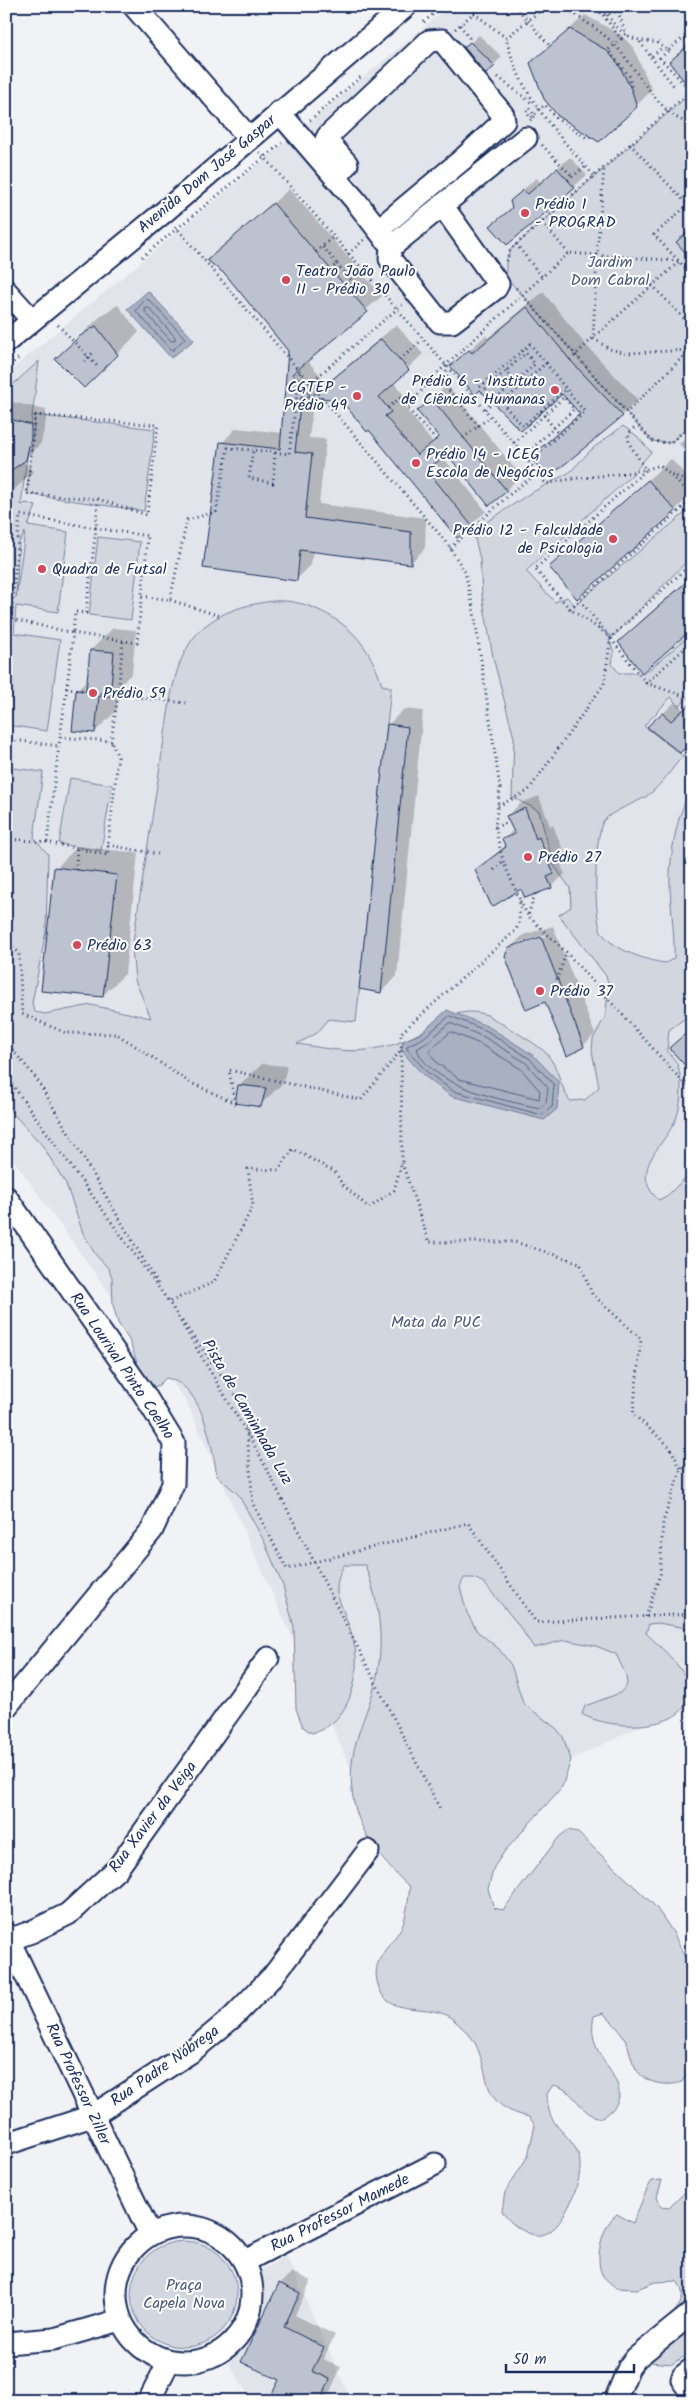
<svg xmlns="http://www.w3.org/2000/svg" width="698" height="2407" font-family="Kalam,sans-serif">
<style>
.built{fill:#e1e4ea}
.green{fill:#d2d6df;stroke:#76829e;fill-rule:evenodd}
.water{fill:#a8b0c2;stroke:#707c9a}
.shadow{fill:#0003;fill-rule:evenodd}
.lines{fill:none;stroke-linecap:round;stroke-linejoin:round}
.shore{stroke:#536386;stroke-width:1}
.building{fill:#bcc2d0;stroke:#1b2f5e}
.minor-casing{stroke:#1b2f5e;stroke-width:25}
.path{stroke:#1b2f5e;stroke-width:3;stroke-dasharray:1 4;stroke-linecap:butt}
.minor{stroke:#fff;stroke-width:21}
.poi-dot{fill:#d1495b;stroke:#fff;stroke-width:2}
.labels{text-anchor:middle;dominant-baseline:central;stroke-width:4;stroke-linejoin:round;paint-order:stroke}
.street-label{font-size:16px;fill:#1b2f5e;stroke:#fff}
.poi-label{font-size:16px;fill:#1b2f5e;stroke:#fff;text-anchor:start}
.park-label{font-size:16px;fill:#49597e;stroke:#fff}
</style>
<rect width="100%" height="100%" fill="#f1f2f5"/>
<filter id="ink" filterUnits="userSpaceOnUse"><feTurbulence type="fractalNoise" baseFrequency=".02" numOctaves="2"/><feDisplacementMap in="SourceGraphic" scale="10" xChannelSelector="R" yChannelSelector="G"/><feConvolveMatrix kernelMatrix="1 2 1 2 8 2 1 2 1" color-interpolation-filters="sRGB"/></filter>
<g filter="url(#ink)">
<!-- built -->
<g class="built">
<path d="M449,6H692V1701L387,1849L186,1401L6,1149V374Z"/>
<path d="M286,2256L347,2391L340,2401H252L229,2364L250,2334L260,2306V2271Z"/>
</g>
<!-- green -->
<g class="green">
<path d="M692,92V424L670,443L652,441L506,277V260L511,249Z"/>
<path d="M39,361L21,505L26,503L36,506L28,526L68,532L58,612L16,606L14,633L60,640L47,731L6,725V391ZM25,532L16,598L19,543Z"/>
<path d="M35,415L155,429L144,511L27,494Z"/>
<path d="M623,426L637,436L651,452L631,476L526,571L555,602L567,597L575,605L692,507V556L609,641L614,652L612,664L619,673H645L692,633V671L689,675L692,678V692L679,707L671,697L644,726L683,756C672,768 661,786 647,796C636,803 612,811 604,820C594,833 593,919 602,933C614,950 647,961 666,963L674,958C675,929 669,900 670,873C671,852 678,807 692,791V1013L669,1030L667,1050C670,1055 676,1060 678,1066C683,1082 682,1108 674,1123C662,1147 628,1173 659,1200L668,1195L692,1171V1629L658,1623L649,1624L646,1633C660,1647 688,1670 689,1690C691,1734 607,1730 582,1714L585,1706L620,1693L627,1685L626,1675L616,1654L596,1646L565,1640L534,1648L517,1623L484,1583L474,1578H464L460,1587L467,1613L477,1631L499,1649L511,1665L523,1703L557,1729L563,1737L571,1760L562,1787L504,1852L494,1867L488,1889L494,1908L503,1910L559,1837L568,1830L577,1832L656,1907L674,1934L692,1973V2064L682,2082C668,2087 645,2084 636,2069C631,2061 630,2049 625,2040C620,2029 611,2021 603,2013L594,2016C592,2024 592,2034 595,2043C604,2071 640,2093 602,2118C578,2115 578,2090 553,2085L547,2094C548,2127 561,2125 576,2149C588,2169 571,2207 558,2224C551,2232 542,2238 531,2234C519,2230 509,2222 502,2211L505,2192L528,2156L535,2125L529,2117C478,2105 493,2080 475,2043C471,2035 461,2027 455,2021C430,1998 385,2023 377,1981C372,1958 391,1946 401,1928C407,1916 408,1900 410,1887C366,1848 340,1803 356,1742C361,1723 370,1704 375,1685C385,1643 380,1604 365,1565H344C338,1575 337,1583 337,1594C344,1614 355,1636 356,1657C358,1688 344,1726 312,1733L303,1727L296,1709L294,1627L283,1586L264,1541L238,1494L217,1476C212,1446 203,1384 166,1378L159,1385L150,1389L144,1381L129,1340L118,1323L113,1305L112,1277L108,1268L95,1254L83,1233L66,1184L42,1145L6,1106V767L43,772L34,838L48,854L46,931L32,1003L35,1012L45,1014L91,1005L151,1018L135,980L132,948L170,701C174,679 179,659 192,640C205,621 228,610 250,605C260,603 273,600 284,601C311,602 346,621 362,644C372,657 377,670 382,685L391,687L356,1022L329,1019L317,1033L297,1044C319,1047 344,1053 366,1050C378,1048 392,1046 403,1041C431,1030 455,1003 487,1015C502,1024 536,1043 546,1053C559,1067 560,1087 570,1101L585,1100L599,1087L592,1051L593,1039L605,1017L609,986L606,976L559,915L571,907L570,888L553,864L539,811L512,797L514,738L493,657L482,595L480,559L473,531L529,494L570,472L592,449Z"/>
<path d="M98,537L140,542L131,620L89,615Z"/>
<path d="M70,778L112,785L101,851L59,844Z"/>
<path d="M662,2180L657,2197L661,2207L669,2208L692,2185V2351L673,2364L649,2362L644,2354C646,2348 648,2340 652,2335C663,2317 695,2305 677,2281L655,2282L637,2289L616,2288C612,2284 604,2279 602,2274C594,2257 603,2224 617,2214L633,2223L647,2189L652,2181Z"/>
<circle cx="184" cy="2294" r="53"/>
</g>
<!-- water -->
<g class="water">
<path d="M148,291L194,340L171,358L127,309Z"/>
<path d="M447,1010L489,1027L508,1039L533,1055L559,1082L557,1109L544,1120L451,1096L423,1075L401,1050L403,1041L420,1034Z"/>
</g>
<!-- shadow -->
<g class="shadow">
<path d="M585,15L621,35L633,47L652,90L636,106L532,64Z"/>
<path d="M479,35L502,57L486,72L466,47Z"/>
<path d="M570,157L587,175L507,244L492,226L513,207L511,202L524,189L536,178L541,182Z"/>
<path d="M289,189L382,296L307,360L327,383L396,325L423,354L393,382L405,396L400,401L432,442L439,436L419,411L447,385L521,476L506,490L447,452L442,456L486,511L458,537L369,428L341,399L314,396L309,438L326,439L319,504L426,518L425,548L411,563L313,550L311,565L296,580L222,443L236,428L283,433L290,350L227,274L209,260Z"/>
<path d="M543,292L585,344L638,400L622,415L532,457L581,412L562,393L480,388L452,366L486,335L488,338Z"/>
<path d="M118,305L139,332L84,387L79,337L103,314Z"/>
<path d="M8,401L46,410V420L41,443L23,461L33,472L6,497V403Z"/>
<path d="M692,432V458L679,444Z"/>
<path d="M671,459L692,482V494L675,510L551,567Z"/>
<path d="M692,576V628L620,642L642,620Z"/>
<path d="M113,628L136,630L132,673L119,686L117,710L95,732L77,690L88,679L91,650Z"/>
<path d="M675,702L684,710L692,739L660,716Z"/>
<path d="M404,709L423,711L397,976L381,992L388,725Z"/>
<path d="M539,796L550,826L553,825L567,860L561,866L565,874L551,887H522L477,870L506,845L504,839L514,829L507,816L521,803Z"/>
<path d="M78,846L138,853L125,974L102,996L56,868Z"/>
<path d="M553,926L595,1034L583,1046L546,1000L510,948L523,935ZM547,934V936L517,946V943Z"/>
<path d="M262,1064L287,1066L283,1083L260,1105L239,1086Z"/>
<path d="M292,2272L311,2281L295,2315L335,2335L323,2359L341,2367L326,2401H270L280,2380L243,2361L280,2284Z"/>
</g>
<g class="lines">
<!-- shore -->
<g class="shore">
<path d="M146,299L149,300L185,338L173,350L170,349L136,311Z"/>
<path d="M149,308L175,337V340L171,341L145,312V309Z"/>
<path d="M450,1016L487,1031L515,1049L530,1059L554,1085L552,1107L542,1115L453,1091L427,1072L407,1049V1046L423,1038Z"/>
<path d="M450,1023L484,1037L512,1054L526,1063L548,1088L546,1103L540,1108C505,1101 430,1086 417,1049L428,1042Z"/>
<path d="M451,1032L480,1044L508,1061L521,1069L540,1091L539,1099L459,1079L436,1062L429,1051Z"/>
</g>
</g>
<!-- building -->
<g class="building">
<path d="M570,29L606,50L618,63L632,91L637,107L599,142L558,116L544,99L530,63Z"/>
<path d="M470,42L495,66L486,74L464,47Z"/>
<path d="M692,42V91L669,62Z"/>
<path d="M557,168L575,188L507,245L490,226L512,208L510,201L523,190L528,194Z"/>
<path d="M273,203L368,312L292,374L311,397L381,339L409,370L379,397L391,412L385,416L417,455L439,437L417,411L432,399L507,491L489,506L447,454L427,470L472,526L457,538L369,430L367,432L341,400L301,396L295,452L312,454L305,518L411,532V564L300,550L297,581L203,568L220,442L280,449L288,351L226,275L207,260Z"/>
<path d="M692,228V260L676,242Z"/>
<path d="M527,307L570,360L623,416L548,478L530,457L580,414L562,394L521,431L480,390L475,395L450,366L469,350L472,353Z"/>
<path d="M96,326L118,355L84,388L55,359L80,336Z"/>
<path d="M6,418L31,425V437L26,460L6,474Z"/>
<path d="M648,480L676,511L577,599L549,567Z"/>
<path d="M692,577V629L642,673L618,642Z"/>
<path d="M90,650L114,652L110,697L99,696L95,733L72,731L76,690L86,691Z"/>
<path d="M692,702V740L680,753L647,727L662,713L671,721Z"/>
<path d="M387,724L408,727L381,993L359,989Z"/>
<path d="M525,808L536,839L539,837L554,874L547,877L552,888L525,898L521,889L492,907L475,870L506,847L502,839L515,834L506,816Z"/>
<path d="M54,867L117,875L103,997L41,991Z"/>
<path d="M541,937L584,1047L567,1056L545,1002L526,1010L505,956L509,947Z"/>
<path d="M692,1028V1073L669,1048Z"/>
<path d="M238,1085L266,1088L261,1107L235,1103Z"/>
<path d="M279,2283L300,2293L284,2327L324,2347L312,2371L330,2379L320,2401H268L279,2380L241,2362Z"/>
</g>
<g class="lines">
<defs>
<g id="minor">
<path d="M134,6L249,138"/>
<path d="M279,112L355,200L387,241"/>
<path d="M335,176L347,164L326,140L328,136L429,41L442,40L503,115L504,121L463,159L379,229"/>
<path d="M442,205L498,284L496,288L452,322H440L390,259L391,247C436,210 481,174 526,138"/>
<path d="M6,291L31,319"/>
<path d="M6,342L164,212L406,6"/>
<path d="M6,1197L144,1394L174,1443L173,1484L152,1530L6,1707"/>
<path d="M6,1934L150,2234"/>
<path d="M6,1941L31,1932L68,1914L117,1869L268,1658"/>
<path d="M6,2144L92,2116L191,2052L233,2017L273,1976L368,1851"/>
<circle cx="184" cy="2294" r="68"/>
<path d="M245,2261L435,2164"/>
<path d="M6,2343L54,2339L120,2320"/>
<path d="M692,2369L683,2376L682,2380L692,2393"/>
<path d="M149,2401L169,2361"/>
<path d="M615,2401L629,2367L636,2358L692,2313"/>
</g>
</defs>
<!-- minor casing -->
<use href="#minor" class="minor-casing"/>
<!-- path -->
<g class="path">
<path d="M515,6L550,46"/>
<path d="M546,6L506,38C520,96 556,132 594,176"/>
<path d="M564,6C580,19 600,30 614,44C635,65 662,121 692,123"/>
<path d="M593,6L603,15L637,6"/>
<path d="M603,6C615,31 630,42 657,42L668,51L692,30"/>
<path d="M618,11L626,35L621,39"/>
<path d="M474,13L506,38"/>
<path d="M603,15L621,39L608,50L629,76L632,91"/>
<path d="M424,22L443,6"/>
<path d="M460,25L469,38L468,42"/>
<path d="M455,29L482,6"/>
<path d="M640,42L651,57L663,47"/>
<path d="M668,51L660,58L691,91"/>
<path d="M651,57L674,86"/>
<path d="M498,77L533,104"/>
<path d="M538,110L545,105L557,119L587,138L590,136"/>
<path d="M310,120L363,75"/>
<path d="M530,120L535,116L529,108L526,112L531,118L539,111"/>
<path d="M630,144L688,205"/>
<path d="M542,145L573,177"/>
<path d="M260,152L514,443L546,484C584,474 624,478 660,465L692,496"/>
<path d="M568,180L585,167"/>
<path d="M692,201L654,235L692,275"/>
<path d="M539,218L568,253"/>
<path d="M516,244L542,277"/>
<path d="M323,247L337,264L331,269"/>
<path d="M316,252L333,237"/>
<path d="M348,254L364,240"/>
<path d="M142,257L282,143"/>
<path d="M506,261L511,249L692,90"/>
<path d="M337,264L351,280L345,285"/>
<path d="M652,285L692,327"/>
<path d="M516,288L652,441L670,443L692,424"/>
<path d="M58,325L99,368"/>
<path d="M400,360L422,340"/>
<path d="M570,360L593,338L680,261L597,255L593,338L609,349L628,353L690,350L627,412"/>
<path d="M84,361L94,352"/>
<path d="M546,363L566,389"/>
<path d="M446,366L448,389L479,426"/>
<path d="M6,369L21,356"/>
<path d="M506,370L519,388"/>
<path d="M310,383L403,304"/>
<path d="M480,387L530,344L546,363L502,403L523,426L566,389L585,412L536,455L527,459"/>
<path d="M474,399L526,353L535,364L484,410"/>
<path d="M388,408L401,397L415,396"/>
<path d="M541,411L559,435"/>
<path d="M35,415L158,425L147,515L98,499L27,494Z"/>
<path d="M463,438L490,417"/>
<path d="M436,440L407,408L433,377L568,253L597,255L604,169"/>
<path d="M514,443L564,397L574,409L524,456"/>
<path d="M275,453L273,483L249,478L253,450L289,454L300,372"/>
<path d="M672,474L692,485"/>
<path d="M450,548L517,488L538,473"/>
<path d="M142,596L170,600L187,520L216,512L228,448L253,450"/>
<path d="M170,600L220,616"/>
<path d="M580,600L646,683L692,642"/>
<path d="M570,609L692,499"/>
<path d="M11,619L20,515L96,528L98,499"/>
<path d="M611,637L570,609L535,569L646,470L629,443L628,434L637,425"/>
<path d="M6,658L11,619L73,633L75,612L86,613L96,528L148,536L137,643L73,633L67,688L118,695L123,640"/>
<path d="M646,683L692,699"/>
<path d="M67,688L60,737L111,741L118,695L186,703"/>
<path d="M60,737L47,842L107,855L118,757L111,741"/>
<path d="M6,739L59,746"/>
<path d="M498,806L528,791L604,684L611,637L692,563"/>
<path d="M495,827L509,822"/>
<path d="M6,839L47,842"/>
<path d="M108,845L158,854"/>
<path d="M76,870L77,848"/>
<path d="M494,870L503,861"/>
<path d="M535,894L528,916L566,952L692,1092"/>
<path d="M520,901L528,916"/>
<path d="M6,940L19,953L22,1014L66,1033L117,1034L189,1082L235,1103L229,1070L361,1100L401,1050"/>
<path d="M557,980L566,953"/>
<path d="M6,1042L36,1078L158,1284"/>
<path d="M6,1076L169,1302L214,1282L253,1206L248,1169L279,1170L293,1149L335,1172L342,1184L369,1208L394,1190L402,1162L401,1033L515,931L519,924L520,900L503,861L495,827L500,788L474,612L465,572L447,543L175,226"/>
<path d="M402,1163L429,1242H515L580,1263L592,1294L641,1339L633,1414L670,1447L681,1469"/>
<path d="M168,1300L257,1450L440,1809"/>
<path d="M182,1321L245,1408L253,1504L287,1569L468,1523L536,1622L692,1614"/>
<path d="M646,1617L660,1574L663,1522L681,1469L692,1461"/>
</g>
<!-- minor -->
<use href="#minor" class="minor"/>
</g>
</g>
<!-- markers -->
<g class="poi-dot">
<circle cx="525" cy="213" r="5"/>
<circle cx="286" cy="280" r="5"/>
<circle cx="555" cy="390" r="5"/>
<circle cx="357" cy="396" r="5"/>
<circle cx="416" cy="463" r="5"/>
<circle cx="613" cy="539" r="5"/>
<circle cx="42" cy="569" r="5"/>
<circle cx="93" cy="693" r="5"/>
<circle cx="528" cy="857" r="5"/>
<circle cx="77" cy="945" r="5"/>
<circle cx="540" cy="991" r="5"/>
</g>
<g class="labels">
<!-- street labels -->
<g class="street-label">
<text transform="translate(207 174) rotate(-40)">Avenida Dom José Gaspar</text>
<text transform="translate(122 1366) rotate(56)">Rua Lourival Pinto Coelho</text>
<text transform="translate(247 1412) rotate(60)">Pista de Caminhada Luz</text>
<text transform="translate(153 1817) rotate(-53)">Rua Xavier da Veiga</text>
<text transform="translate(165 2066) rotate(-35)">Rua Padre Nóbrega</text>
<text transform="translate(78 2084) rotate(65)">Rua Professor Ziller</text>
<text transform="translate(340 2213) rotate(-27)">Rua Professor Mamede</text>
</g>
<!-- poi labels -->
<g class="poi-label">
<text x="535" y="204">Prédio 1<tspan x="535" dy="18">- PROGRAD</tspan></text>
<text x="296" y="271">Teatro João Paulo<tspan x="296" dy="18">II - Prédio 30</tspan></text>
<text x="545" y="381" text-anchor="end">Prédio 6 - Instituto<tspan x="545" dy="18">de Ciências Humanas</tspan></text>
<text x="347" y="387" text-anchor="end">CGTEP -<tspan x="347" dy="18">Prédio 49</tspan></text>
<text x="426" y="454">Prédio 14 - ICEG<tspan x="426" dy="18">Escola de Negócios</tspan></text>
<text x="603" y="530" text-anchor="end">Prédio 12 - Falculdade<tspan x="603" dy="18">de Psicologia</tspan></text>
<text x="52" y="569">Quadra de Futsal</text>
<text x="103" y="693">Prédio 59</text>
<text x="538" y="857">Prédio 27</text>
<text x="87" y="945">Prédio 63</text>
<text x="550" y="991">Prédio 37</text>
</g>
<!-- park labels -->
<g class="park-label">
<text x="610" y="262">Jardim<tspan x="610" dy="18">Dom Cabral</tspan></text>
<text x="436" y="1322">Mata da PUC</text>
<text x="184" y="2285">Praça<tspan x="184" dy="18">Capela Nova</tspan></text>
</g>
</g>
<!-- margin -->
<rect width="698" height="2407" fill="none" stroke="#fff" stroke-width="25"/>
<rect x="12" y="12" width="673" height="2382" fill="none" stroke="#1b2f5e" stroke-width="2" filter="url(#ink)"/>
<!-- scale -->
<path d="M506 2364v8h128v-8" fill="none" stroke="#1b2f5e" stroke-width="2.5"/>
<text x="513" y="2364" font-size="15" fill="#1b2f5e" stroke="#ffffff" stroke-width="4" paint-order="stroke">50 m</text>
</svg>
